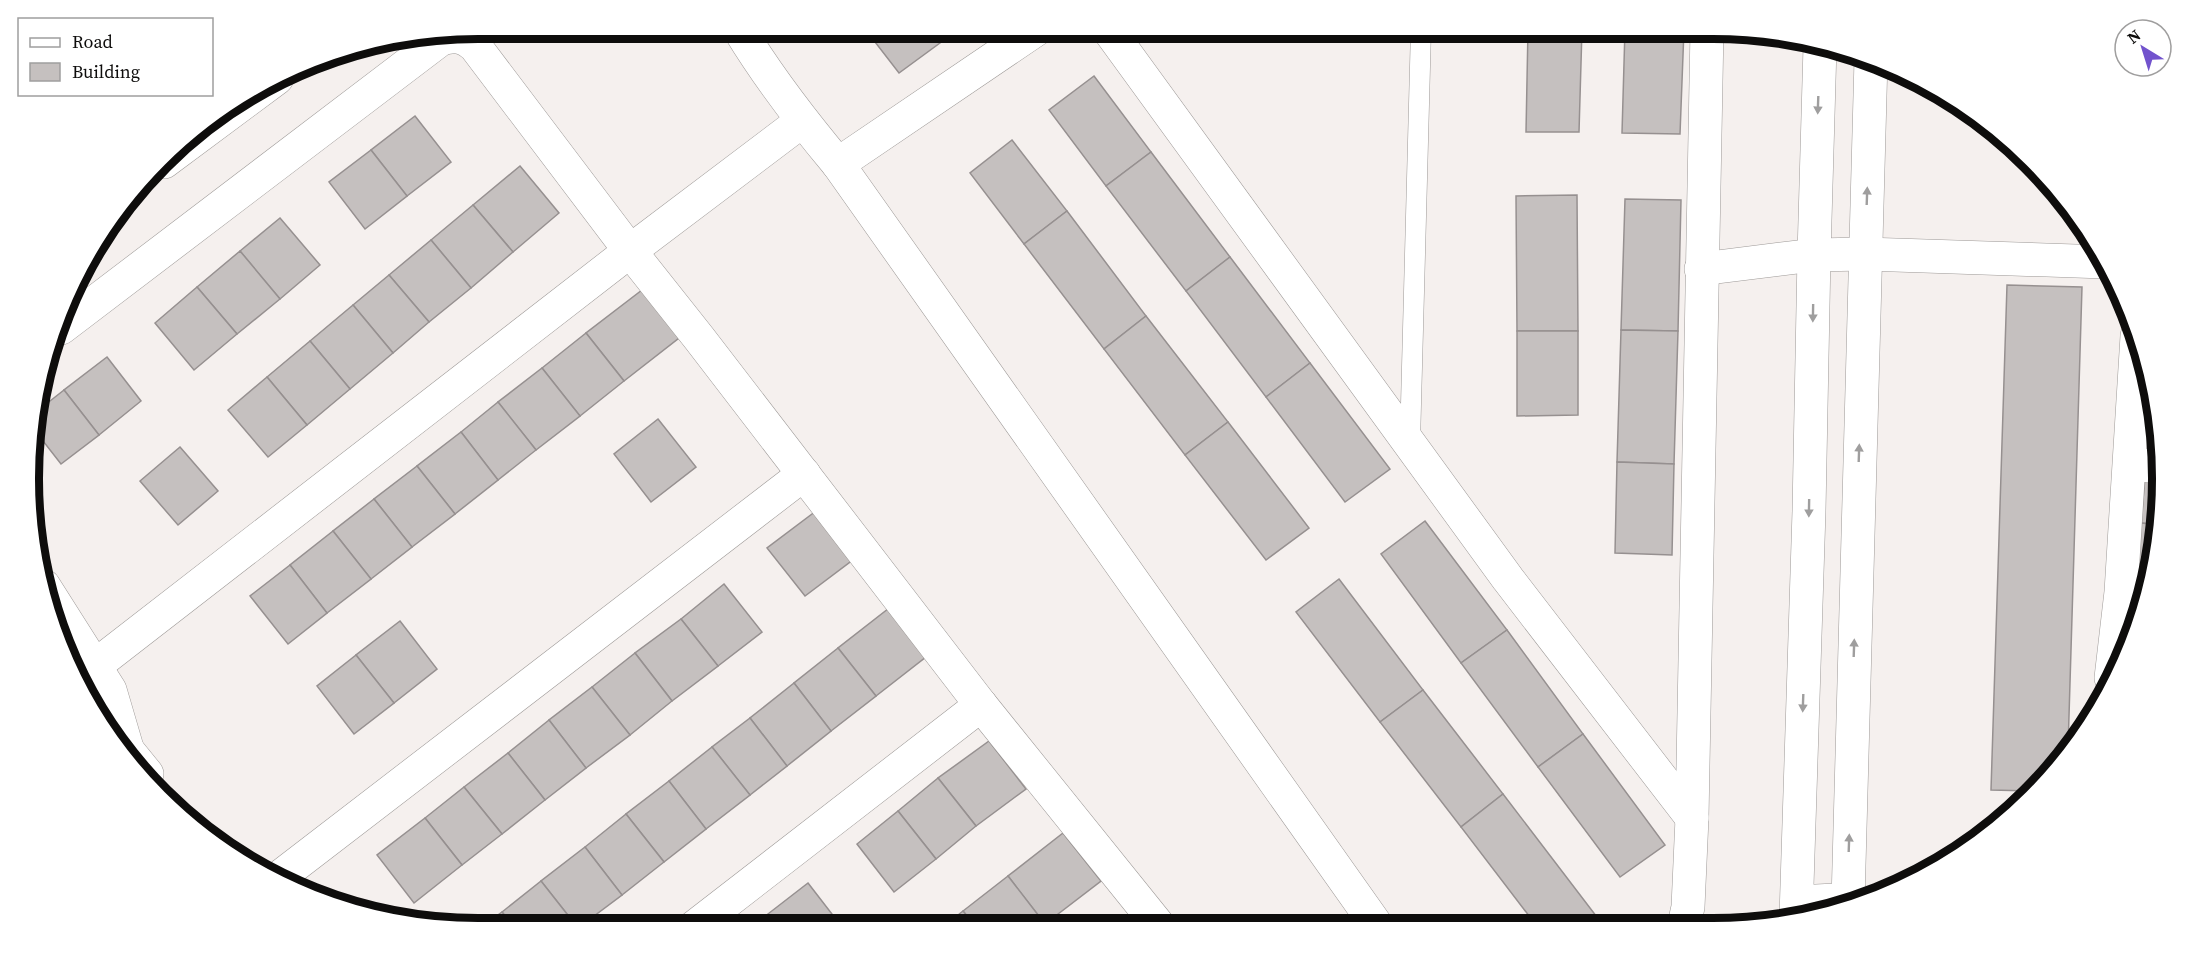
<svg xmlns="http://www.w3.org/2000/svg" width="2191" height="957" font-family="'Source Serif 4',serif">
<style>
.building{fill:#c5c0bf;stroke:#969090;stroke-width:1.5}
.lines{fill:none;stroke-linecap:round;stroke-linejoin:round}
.service-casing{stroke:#9d9997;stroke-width:21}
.minor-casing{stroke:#9d9997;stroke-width:34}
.secondary-casing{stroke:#9d9997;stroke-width:34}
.service{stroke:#fff;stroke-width:20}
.minor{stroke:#fff;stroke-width:33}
.secondary{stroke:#fff;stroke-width:33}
.oneway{fill:#9f9e9e}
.rim{fill:none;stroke:#0e0d0c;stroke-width:8}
</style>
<rect width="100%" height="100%" fill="#f5f0ee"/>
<!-- building -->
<g class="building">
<path d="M865,29H959L899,73Z"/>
<path d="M1528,29H1582L1579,132H1526Z"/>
<path d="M1625,29H1684L1680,134L1622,133Z"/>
<path d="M1094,76L1151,152L1106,186L1049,110Z"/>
<path d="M415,116L451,162L407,196L371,150Z"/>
<path d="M1012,140L1067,211L1024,244L970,173Z"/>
<path d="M371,150L407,196L365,229L329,182Z"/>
<path d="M1151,152L1230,257L1186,291L1106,186Z"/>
<path d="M520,166L559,213L513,252L473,205Z"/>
<path d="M1577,195L1578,331H1517L1516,196Z"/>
<path d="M1625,199L1681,200L1678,331L1621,330Z"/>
<path d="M473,205L513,252L471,288L431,240Z"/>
<path d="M1067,211L1146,316L1104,349L1024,244Z"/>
<path d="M280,218L320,265L280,299L240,251Z"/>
<path d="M431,240L471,288L429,322L389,275Z"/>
<path d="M240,251L280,299L237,334L197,287Z"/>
<path d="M1230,257L1310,363L1266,397L1186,291Z"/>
<path d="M389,275L429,322L393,353L353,305Z"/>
<path d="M2007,285L2082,287L2068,749L2032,791L1991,790Z"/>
<path d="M197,287L237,334L194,370L155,323Z"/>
<path d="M642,290L679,338L624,381L586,333Z"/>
<path d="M353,305L393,353L350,389L310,341Z"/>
<path d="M1146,316L1228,422L1185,455L1104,349Z"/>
<path d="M1621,330L1678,331L1674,464L1617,462Z"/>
<path d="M1517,331H1578V415L1517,416Z"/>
<path d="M586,333L624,381L580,416L542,368Z"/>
<path d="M310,341L350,389L307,425L267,377Z"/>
<path d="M107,357L141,401L99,435L64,390Z"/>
<path d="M1310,363L1390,469L1345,502L1266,397Z"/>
<path d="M542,368L580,416L536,450L498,402Z"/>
<path d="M267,377L307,425L268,457L228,410Z"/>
<path d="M64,390L99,435L61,464L36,432V412Z"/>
<path d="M498,402L536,450L498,480L461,432Z"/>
<path d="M658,419L696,467L651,502L614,454Z"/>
<path d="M1228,422L1309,528L1266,560L1185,455Z"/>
<path d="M461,432L498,480L455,514L417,466Z"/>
<path d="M180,447L218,491L178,525L140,481Z"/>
<path d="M1617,462L1674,464L1672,555L1615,553Z"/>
<path d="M417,466L455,514L412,547L374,499Z"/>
<path d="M2145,477L2161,479L2159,525L2141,523Z"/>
<path d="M374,499L412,547L371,579L333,531Z"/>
<path d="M816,511L854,559L805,596L767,548Z"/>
<path d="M1425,521L1507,630L1461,663L1381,554Z"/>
<path d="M2141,523L2159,525V538L2151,572L2137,571Z"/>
<path d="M333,531L371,579L327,613L290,565Z"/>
<path d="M290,565L327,613L288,644L250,596Z"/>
<path d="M1339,579L1423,690L1380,722L1296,612Z"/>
<path d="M724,584L762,632L718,666L681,619Z"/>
<path d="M893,605L931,653L876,696L838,648Z"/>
<path d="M681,619L718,666L672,701L635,653Z"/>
<path d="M400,621L437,669L394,703L356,655Z"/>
<path d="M1507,630L1583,734L1538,767L1461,663Z"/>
<path d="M838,648L876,696L831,731L794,683Z"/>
<path d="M635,653L672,701L630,735L592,687Z"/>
<path d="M356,655L394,703L354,734L317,686Z"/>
<path d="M794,683L831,731L787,766L750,718Z"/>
<path d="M592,687L630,735L586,768L549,720Z"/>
<path d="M1423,690L1503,794L1461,827L1380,722Z"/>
<path d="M750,718L787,766L750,795L712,747Z"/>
<path d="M549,720L586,768L545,800L508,753Z"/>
<path d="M1583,734L1665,845L1620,877L1538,767Z"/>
<path d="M989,741L1026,789L976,826L938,778Z"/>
<path d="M712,747L750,795L706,829L669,781Z"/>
<path d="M508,753L545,800L502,834L464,787Z"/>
<path d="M938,778L976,826L936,859L898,811Z"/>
<path d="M669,781L706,829L664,862L626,814Z"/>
<path d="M464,787L502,834L462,865L425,818Z"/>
<path d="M1503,794L1603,925H1536L1461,827Z"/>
<path d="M898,811L936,859L894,892L857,844Z"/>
<path d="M626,814L664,862L622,895L585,847Z"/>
<path d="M425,818L462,865L414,903L377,855Z"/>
<path d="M1063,833L1101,881L1045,924L1008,876Z"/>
<path d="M585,847L622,895L578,928L541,881Z"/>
<path d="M1008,876L1045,924L1042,927H976L963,911Z"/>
<path d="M541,881L578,928H515L502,912Z"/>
<path d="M808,883L842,927L773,928L764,917Z"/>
<path d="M963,911L976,927H943Z"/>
<path d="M502,912L515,928H480Z"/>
<path d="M764,917L773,928H750Z"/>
</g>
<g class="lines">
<defs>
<path id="service" d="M1410,442L1421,29"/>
<g id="minor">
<path d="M739,29C768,77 802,121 838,164L1377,926"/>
<path d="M1108,29L1508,579L1692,818"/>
<path d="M164,162L277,78"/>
<path d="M838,164L1037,29"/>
<path d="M1701,269L1814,255L1865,254L2105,262"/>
<path d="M61,328L441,39C456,35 463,36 475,46L630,251L699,338L981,705L1159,926"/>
<path d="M2130,464L2161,467"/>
<path d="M44,586L110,690L127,748"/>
<path d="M96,665L630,251L802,121"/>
<path d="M2111,678L2121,592L2137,336"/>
<path d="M125,747L147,774"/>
<path d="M277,879L804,474"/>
<path d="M1797,902L1855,899"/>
<path d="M1684,925L1688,907L1692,818L1707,29"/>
<path d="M693,928L981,705"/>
</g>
<g id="secondary">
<path d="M1848,902L1871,59"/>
<path d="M1796,917L1809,511L1814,255L1820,46"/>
</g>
</defs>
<!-- service casing -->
<use href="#service" class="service-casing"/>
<!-- minor casing -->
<use href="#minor" class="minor-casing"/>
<!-- secondary casing -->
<use href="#secondary" class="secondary-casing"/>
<!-- service -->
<use href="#service" class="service"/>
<!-- minor -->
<use href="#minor" class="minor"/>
<!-- secondary -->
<use href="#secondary" class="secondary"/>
</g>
<!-- one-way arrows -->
<defs><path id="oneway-solid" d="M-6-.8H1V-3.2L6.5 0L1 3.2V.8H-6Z" transform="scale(1.5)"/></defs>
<g class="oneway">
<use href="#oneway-solid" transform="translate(1818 105) rotate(92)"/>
<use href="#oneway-solid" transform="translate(1867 196) rotate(-88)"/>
<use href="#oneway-solid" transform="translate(1813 313) rotate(91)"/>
<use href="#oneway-solid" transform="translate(1859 453) rotate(-88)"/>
<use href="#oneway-solid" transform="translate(1809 508) rotate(91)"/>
<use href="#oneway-solid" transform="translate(1854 648) rotate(-88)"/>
<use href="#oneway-solid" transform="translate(1803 703) rotate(92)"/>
<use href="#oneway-solid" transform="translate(1849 843) rotate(-88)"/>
</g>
<!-- crop -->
<path d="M0 0H2191V957H0ZM478 39H1713A439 439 0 0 1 2152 478V479A439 439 0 0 1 1713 918H478A439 439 0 0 1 39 479V478A439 439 0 0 1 478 39Z" fill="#fff" fill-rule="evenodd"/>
<path class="rim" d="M478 39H1713A439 439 0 0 1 2152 478V479A439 439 0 0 1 1713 918H478A439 439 0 0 1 39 479V478A439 439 0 0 1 478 39Z"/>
<!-- legend -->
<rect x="18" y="18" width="195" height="78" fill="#ffffff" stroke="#9f9e9e" stroke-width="1.5"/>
<rect x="30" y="38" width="30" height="9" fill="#ffffff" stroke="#9f9e9e" stroke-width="1.5"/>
<text x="72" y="48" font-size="18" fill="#0e0d0c">Road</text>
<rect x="30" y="63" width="30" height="18" fill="#c5c0bf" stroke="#9f9e9e" stroke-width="1.5"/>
<text x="72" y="78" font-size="18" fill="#0e0d0c">Building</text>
<!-- north arrow -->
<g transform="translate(2143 48) rotate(322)"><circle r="28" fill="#ffffff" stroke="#9f9e9e" stroke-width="1.5"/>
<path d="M0-4.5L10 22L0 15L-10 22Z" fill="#7253cd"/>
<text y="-9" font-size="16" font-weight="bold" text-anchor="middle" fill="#0e0d0c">N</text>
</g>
</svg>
